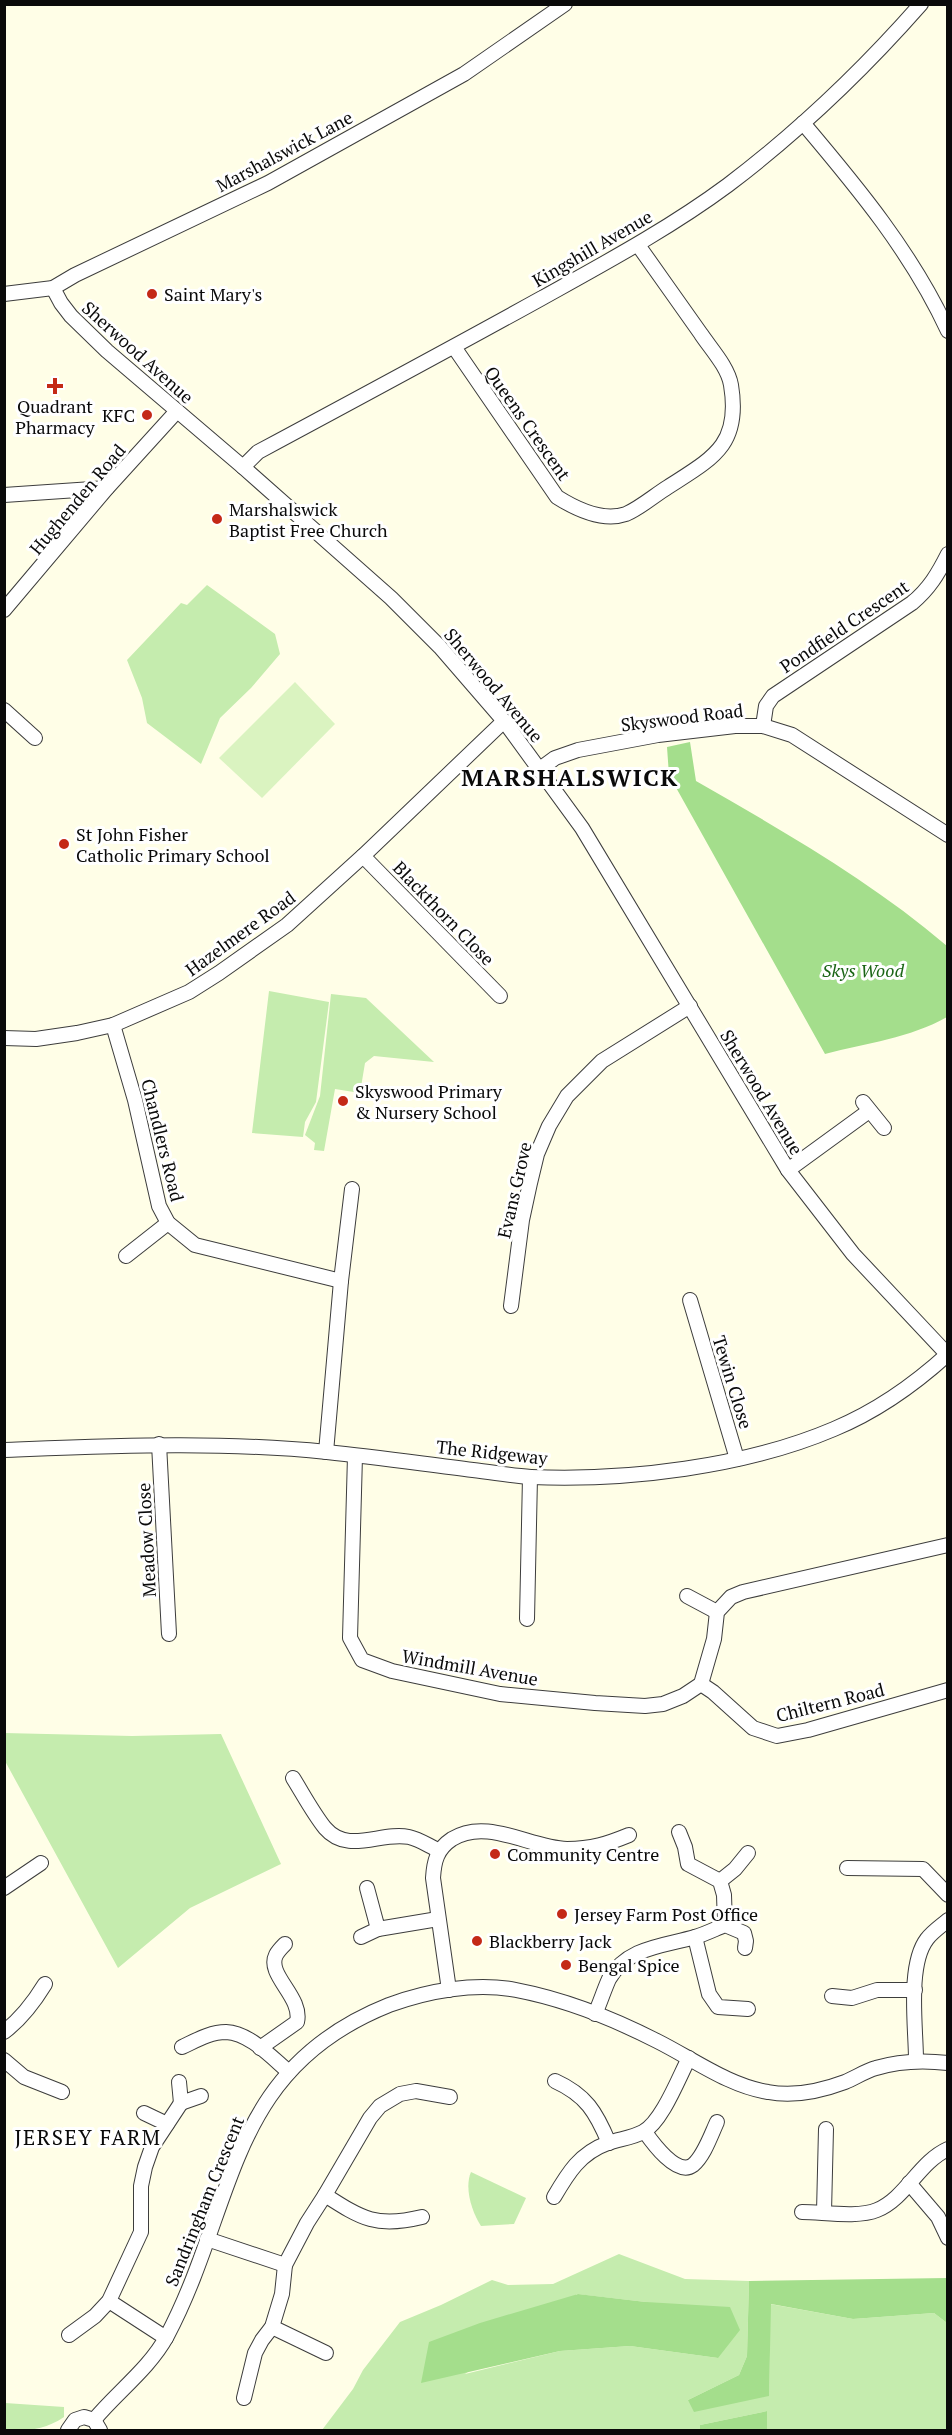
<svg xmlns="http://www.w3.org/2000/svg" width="952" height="2435" font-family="'PT Serif',serif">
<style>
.green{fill:#c5ecae;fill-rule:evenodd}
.forest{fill:#a4de8c}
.pitch{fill:#daf3c0}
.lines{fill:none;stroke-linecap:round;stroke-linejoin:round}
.minor-casing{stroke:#3d3d3d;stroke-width:16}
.minor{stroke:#fff;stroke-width:14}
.poi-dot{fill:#c42917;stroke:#fff;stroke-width:2}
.labels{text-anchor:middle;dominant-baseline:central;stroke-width:6;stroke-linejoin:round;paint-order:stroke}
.street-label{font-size:18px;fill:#0a0a0a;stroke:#fff}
.poi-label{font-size:18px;fill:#0a0a0a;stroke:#fff;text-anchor:start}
.park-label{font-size:18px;font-style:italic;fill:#1b6516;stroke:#fff}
.quarter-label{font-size:21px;letter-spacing:1.5px;fill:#0a0a0a;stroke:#fff}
.district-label{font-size:24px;font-weight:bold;letter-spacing:1.5px;fill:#0a0a0a;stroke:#fff}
</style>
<rect width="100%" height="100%" fill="#fffee7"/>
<!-- green -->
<g class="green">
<path d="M207,585L275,634L280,654L251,688L220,718L201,764L147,723L142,698L127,660L181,603L187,605Z"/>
<path d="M269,991L329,1002L316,1102L305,1122L303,1137L252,1133Z"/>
<path d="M331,994L366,998L434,1062L374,1056L365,1063L360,1093L335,1089L324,1151L314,1150L315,1143L305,1135L320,1096Z"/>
<path d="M4,1733L132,1736L221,1734L281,1864L190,1908L118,1968L5,1761Z"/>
<path d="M471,2172L526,2198L514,2224L481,2226C472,2212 464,2188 471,2172Z"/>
<path d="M619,2254L685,2279L749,2281L747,2356L739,2375L688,2400L769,2396L770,2304L853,2319L934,2313L947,2323V2430H767V2411L700,2425V2430H322L353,2389L363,2370L400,2322L441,2305L492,2280L508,2285L553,2284ZM577,2294L646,2302L718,2358L630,2346L560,2351L465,2374Z"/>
<path d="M5,2403L64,2407V2417C45,2430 27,2431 5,2430Z"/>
</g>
<!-- forest -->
<g class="forest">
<path d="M690,742L696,781C783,831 871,881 947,946V1017C910,1038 867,1043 825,1054L669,775L667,747Z"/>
<path d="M947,2278V2323L934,2313L853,2319L771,2304L769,2396L694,2412L688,2400L739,2375L747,2356L749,2281Z"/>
<path d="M578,2294L646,2302L730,2307L740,2330L718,2358L630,2346L560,2351L421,2383L429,2342L480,2323Z"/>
<path d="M767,2411V2430H700V2425Z"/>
</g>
<!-- pitch -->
<path class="pitch" d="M295,682L335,724L262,798L219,758Z"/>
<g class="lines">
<defs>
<g id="minor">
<path d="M803,123C858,188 912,253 948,331"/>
<path d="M53,288L61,303L71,316L107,351L243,467L391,598L440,647L504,721L582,828L788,1170L853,1254L947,1354"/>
<path d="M4,294L53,288L75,275L268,183L464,74L565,4"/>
<path d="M454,347L557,497C576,509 603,522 626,514C640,508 655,495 668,487C713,458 741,445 731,385C728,367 711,349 701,334C680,304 659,275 638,245"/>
<path d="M243,467L258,452C353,401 448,350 542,298C605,263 670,228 728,185C798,132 863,70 921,4"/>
<path d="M4,495L107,488"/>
<path d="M4,610L107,488L177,411"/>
<path d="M4,710L35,738"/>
<path d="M763,726L766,706L773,696L912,603C929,589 938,574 948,554"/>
<path d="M540,769L555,758L578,750L658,735L735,726H763L792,735L948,835"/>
<path d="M363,856L500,996"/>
<path d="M113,1025L135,1100L159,1206L168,1223L195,1245L341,1281"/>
<path d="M4,1038L36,1039L77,1033L113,1025L189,992L219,973L287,925L363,856L504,721"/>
<path d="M863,1102L884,1128"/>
<path d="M788,1170L869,1111"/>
<path d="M126,1256L168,1223"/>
<path d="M690,1300L737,1459"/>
<path d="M511,1306L522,1220L530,1183L537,1154L549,1126L567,1096L602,1061L690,1006"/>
<path d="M159,1444L169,1634"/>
<path d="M4,1450C112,1446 220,1441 327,1452C376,1457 424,1464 473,1470C492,1472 512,1476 531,1477C627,1481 745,1467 834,1429C875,1412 915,1384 948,1354"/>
<path d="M326,1452L341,1281L352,1189"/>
<path d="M355,1456L350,1638L362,1660L392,1671L500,1694L595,1703L645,1706L663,1704L683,1696L701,1684L714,1639L717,1612L731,1597L743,1592L948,1545"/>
<path d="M687,1596L717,1612"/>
<path d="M527,1619L530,1477"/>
<path d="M701,1684L713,1692L753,1728L777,1736L808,1730L948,1690"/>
<path d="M293,1778C303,1794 313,1813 325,1828C348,1855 381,1831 409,1837C419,1839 429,1846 438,1850"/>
<path d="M679,1832L685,1847L688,1864L720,1881L724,1895L725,1925"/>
<path d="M847,1868L923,1869L948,1895"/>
<path d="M720,1881L735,1869L748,1853"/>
<path d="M4,1888L41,1863"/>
<path d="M367,1888L378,1929L438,1919"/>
<path d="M361,1937L378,1929"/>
<path d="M695,1937L709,1994L718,2007L748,2009"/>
<path d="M449,1990L433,1878C434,1861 437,1849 452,1839C487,1817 530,1848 567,1849C592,1849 607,1844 629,1835"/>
<path d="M832,1996L852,1998L877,1990H915"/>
<path d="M595,2014C600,2003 604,1990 609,1979C627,1947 664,1946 695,1937C705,1934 715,1929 725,1925L744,1933L746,1941L745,1948"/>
<path d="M4,2032C21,2019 34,2002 45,1984"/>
<path d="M182,2047C195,2041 210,2032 226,2032C250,2033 272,2058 289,2072"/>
<path d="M260,2048L297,2022C303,1997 266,1975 276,1955C278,1951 282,1947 285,1944"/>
<path d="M4,2060L24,2077L62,2092"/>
<path d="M916,2060C916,2028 907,1965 927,1939C932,1932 941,1926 948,1920"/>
<path d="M555,2081C586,2095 596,2112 609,2143"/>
<path d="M179,2082L181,2103L201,2096"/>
<path d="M144,2113L167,2124"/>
<path d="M645,2132C652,2142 677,2177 693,2165C704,2156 711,2135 717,2122"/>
<path d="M909,2183L938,2217L948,2238"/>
<path d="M325,2195L370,2118L380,2106L400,2094L416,2091L450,2097"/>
<path d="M554,2197C568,2173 580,2153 608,2143C619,2139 632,2138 643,2132C662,2122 679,2077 689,2058"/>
<path d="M802,2212C823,2212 858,2218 877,2210C906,2198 919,2162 948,2149"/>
<path d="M824,2212L826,2129"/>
<path d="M207,2239L285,2265L307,2223L325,2195C362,2219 377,2228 422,2217"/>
<path d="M109,2301L166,2338"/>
<path d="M272,2327L326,2353"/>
<path d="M69,2335L95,2316L109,2301L141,2232V2186L145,2167L152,2147L181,2103"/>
<path d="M244,2398L255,2353L262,2340L272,2327L282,2294L285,2265"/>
<path d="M94,2420C117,2392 149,2369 167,2336C237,2203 226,2070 389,2005C427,1991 475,1982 516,1990C563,1999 614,2019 657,2041C693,2059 729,2086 768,2092C794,2097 821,2091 845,2082C855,2078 865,2071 876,2068C899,2061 923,2060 948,2063"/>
<path d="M68,2430L75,2420L84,2417L94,2420L100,2430"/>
</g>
</defs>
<!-- minor casing -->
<use href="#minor" class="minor-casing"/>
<!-- minor -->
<use href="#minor" class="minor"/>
</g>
<!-- markers -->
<g class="poi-dot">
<circle cx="152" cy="294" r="6"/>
<path d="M52 377h6v6h6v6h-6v6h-6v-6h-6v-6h6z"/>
<circle cx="147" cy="415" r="6"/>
<circle cx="217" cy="519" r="6"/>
<circle cx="64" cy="844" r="6"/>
<circle cx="343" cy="1101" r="6"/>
<circle cx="495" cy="1854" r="6"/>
<circle cx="562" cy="1914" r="6"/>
<circle cx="477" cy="1941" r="6"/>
<circle cx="566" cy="1965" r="6"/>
</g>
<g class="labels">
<!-- street labels -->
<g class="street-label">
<text transform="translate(284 151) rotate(-28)">Marshalswick Lane</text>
<text transform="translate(592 248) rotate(-30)">Kingshill Avenue</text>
<text transform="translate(138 352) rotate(42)">Sherwood Avenue</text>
<text transform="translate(528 423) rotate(55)">Queens Crescent</text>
<text transform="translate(77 499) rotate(-50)">Hughenden Road</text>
<text transform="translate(844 626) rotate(-34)">Pondfield Crescent</text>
<text transform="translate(494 685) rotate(50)">Sherwood Avenue</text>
<text transform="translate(682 717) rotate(-7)">Skyswood Road</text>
<text transform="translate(444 913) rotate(46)">Blackthorn Close</text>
<text transform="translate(240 933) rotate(-36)">Hazelmere Road</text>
<text transform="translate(762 1092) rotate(59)">Sherwood Avenue</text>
<text transform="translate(163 1140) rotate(76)">Chandlers Road</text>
<text transform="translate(514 1190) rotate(-77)">Evans Grove</text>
<text transform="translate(733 1382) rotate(73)">Tewin Close</text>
<text transform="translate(492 1452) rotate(6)">The Ridgeway</text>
<text transform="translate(146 1540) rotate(-93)">Meadow Close</text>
<text transform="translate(470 1667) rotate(10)">Windmill Avenue</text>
<text transform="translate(830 1702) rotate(-14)">Chiltern Road</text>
<text transform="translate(204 2201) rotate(-68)">Sandringham Crescent</text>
</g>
<!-- poi labels -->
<g class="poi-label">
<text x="164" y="294">Saint Mary's</text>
<text x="55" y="406" text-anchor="middle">Quadrant<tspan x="55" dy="21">Pharmacy</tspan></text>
<text x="135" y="415" text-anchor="end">KFC</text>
<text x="229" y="509">Marshalswick<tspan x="229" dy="21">Baptist Free Church</tspan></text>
<text x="76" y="834">St John Fisher<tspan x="76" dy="21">Catholic Primary School</tspan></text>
<text x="355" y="1091">Skyswood Primary<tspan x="355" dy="21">&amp; Nursery School</tspan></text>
<text x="507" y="1854">Community Centre</text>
<text x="574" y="1914">Jersey Farm Post Office</text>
<text x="489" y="1941">Blackberry Jack</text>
<text x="578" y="1965">Bengal Spice</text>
</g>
<!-- park labels -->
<g class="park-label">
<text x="863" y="970">Skys Wood</text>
</g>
<!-- quarter labels -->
<g class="quarter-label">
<text x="88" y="2137">JERSEY FARM</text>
</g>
<!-- district labels -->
<g class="district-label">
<text x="570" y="777">MARSHALSWICK</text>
</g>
</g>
<!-- border -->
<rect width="952" height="2435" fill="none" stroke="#0a0a0a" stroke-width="12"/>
</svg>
